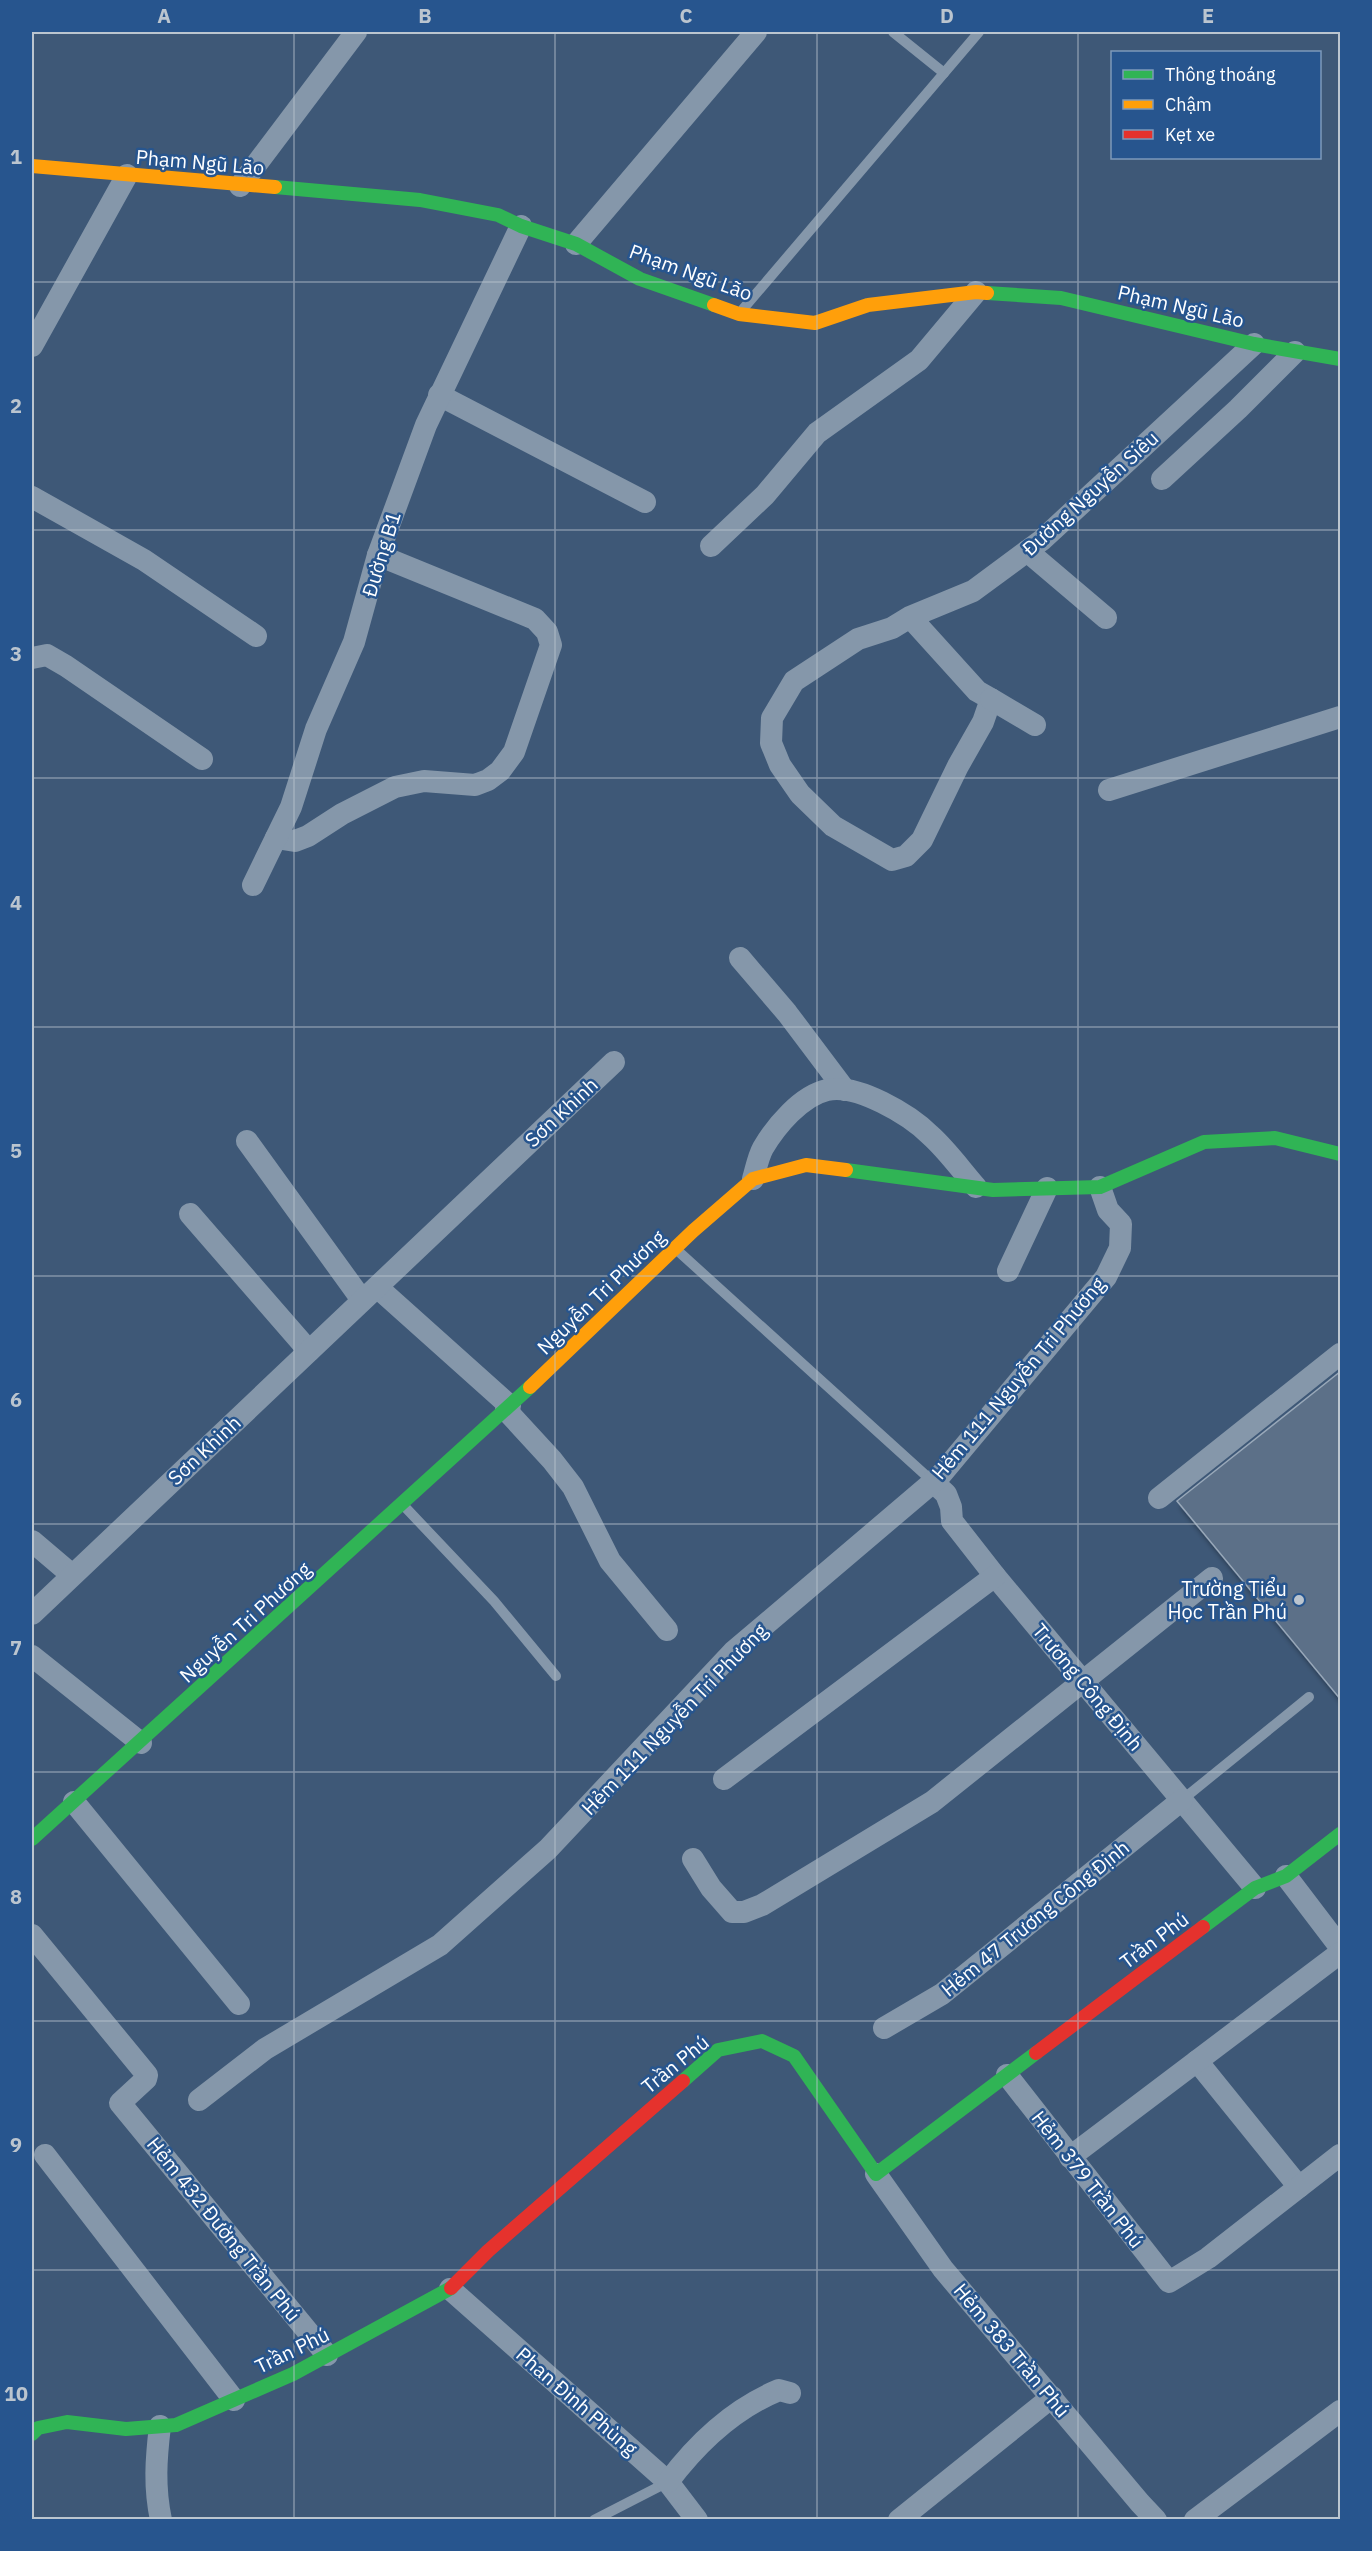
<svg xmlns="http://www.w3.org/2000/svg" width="1372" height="2551" font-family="'IBM Plex Sans',sans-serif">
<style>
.building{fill:#5b7088;stroke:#99a8b9;stroke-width:1.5;filter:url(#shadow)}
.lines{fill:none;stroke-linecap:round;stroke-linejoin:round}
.lane{stroke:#8597aa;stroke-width:10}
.street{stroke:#8597aa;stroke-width:22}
.fast{stroke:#30b455;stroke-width:14}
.slow{stroke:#ff9f0a;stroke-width:14}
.jam{stroke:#e5322d;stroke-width:14}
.grid{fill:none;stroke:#bbc5cf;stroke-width:1.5;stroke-opacity:0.55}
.poi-dot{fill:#bbc5cf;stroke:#27558e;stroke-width:2}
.labels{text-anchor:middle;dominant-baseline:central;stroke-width:5;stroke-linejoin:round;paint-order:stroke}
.street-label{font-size:20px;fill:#fff;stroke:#27558e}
.poi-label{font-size:20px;fill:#fff;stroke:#27558e;text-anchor:end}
.neatline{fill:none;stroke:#bbc5cf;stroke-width:2}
.grid-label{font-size:20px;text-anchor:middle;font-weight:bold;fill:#bbc5cf}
</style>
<defs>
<filter id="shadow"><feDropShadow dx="5.5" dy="5.5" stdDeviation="3" flood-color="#0009"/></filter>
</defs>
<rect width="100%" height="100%" fill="#3e5877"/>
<!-- building -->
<path class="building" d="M1341,1371V1700L1177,1501Z"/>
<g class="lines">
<!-- lane -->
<g class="lane">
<path d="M893,32L944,73"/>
<path d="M743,309L979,32"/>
<path d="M678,1251L932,1481"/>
<path d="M405,1507L494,1601L556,1676"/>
<path d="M1182,1800L1309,1697"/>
<path d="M594,2520L668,2482"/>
</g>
<!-- street -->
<g class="street">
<path d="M240,186L356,32"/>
<path d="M576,244L756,32"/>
<path d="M32,346L127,175"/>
<path d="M439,395L645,502"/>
<path d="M1162,479L1238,409L1295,352"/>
<path d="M32,497L144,560L256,636"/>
<path d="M711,546L765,495L817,433L919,360L976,292"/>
<path d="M1027,551L1106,618"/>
<path d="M910,617L977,691L991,699L983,722L958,766L922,840L906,856L892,860L833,826L800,794L780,765L771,743L772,718L794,681L858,639L892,628L910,617L973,591L1042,540L1254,344"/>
<path d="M32,658L47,655L66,666L202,759"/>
<path d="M991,699L1035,725"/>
<path d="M1109,790L1340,717"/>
<path d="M276,838L295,841L308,836L342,814L395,787L424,781L475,785L488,780L500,771L514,752L551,645L547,632L535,619L378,555"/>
<path d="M253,885L291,807L316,729L354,642L378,555L426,425L521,226"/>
<path d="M740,958L787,1013L845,1090"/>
<path d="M247,1141L362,1300"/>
<path d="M753,1179C756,1169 758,1157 763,1148C776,1126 801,1096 827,1090C857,1083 910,1115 930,1135C947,1150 961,1170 976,1187"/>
<path d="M190,1214L309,1351"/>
<path d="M1008,1271L1047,1188"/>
<path d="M377,1287L510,1406"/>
<path d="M506,1410L552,1460L573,1487L610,1561L667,1630"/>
<path d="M932,1481L946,1494L951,1507L952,1521L995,1576L1255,1888"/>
<path d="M1159,1498L1340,1354"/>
<path d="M32,1541L72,1575"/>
<path d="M32,1614L614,1062"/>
<path d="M32,1656L141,1743"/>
<path d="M724,1779L995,1576"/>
<path d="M74,1802L239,2004"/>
<path d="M693,1859L711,1888L732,1912H744L762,1905L932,1802L1212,1578"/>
<path d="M1286,1876L1340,1947"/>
<path d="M32,1935L147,2075L146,2079L120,2103L327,2355"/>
<path d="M884,2028L942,1994L1182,1800"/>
<path d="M1197,2061L1299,2187"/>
<path d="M1007,2075L1169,2282L1208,2258L1340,2155"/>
<path d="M199,2100L265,2049L440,1945L548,1849L733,1652L939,1477L1106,1277L1120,1248L1121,1224L1108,1210L1100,1187"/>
<path d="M45,2155L234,2400"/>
<path d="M1070,2157L1340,1953"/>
<path d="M876,2174L943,2269L1140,2503L1156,2520"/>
<path d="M450,2289L668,2482L697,2520"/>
<path d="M160,2426C156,2459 154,2487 161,2520"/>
<path d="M668,2482C698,2442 733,2409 779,2390L790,2393"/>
<path d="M899,2520L1052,2397"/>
<path d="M1195,2520L1340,2411"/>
</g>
<!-- fast -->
<g class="fast">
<path d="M275,187L420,200L498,215L521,226L576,244L640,279L714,305"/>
<path d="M987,293L1061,298L1254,344L1340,359"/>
<path d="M846,1170L993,1190L1100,1187L1204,1142L1275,1138L1340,1154"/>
<path d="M32,1839L530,1387"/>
<path d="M1203,1927L1255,1888L1286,1876L1340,1834"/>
<path d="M683,2081L718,2050L762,2041L794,2056L876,2174L1036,2053"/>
<path d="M32,2434L38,2428L67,2422L126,2429L176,2425L293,2374L451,2288"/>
</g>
<!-- slow -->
<g class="slow">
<path d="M32,166L275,187"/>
<path d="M714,305L739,314L815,323L868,305L976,292L987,293"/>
<path d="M530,1387L693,1231L753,1179L806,1165L846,1170"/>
</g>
<!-- jam -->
<g class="jam">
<path d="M1036,2053L1203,1927"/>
<path d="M451,2288L488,2251L683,2081"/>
</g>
</g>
<!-- grid -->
<path class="grid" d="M294,32V2520M555,32V2520M817,32V2520M1078,32V2520M32,282H1340M32,530H1340M32,778H1340M32,1027H1340M32,1276H1340M32,1524H1340M32,1772H1340M32,2021H1340M32,2270H1340"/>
<!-- markers -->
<circle class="poi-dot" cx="1299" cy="1600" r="6"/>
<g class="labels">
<!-- street labels -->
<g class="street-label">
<text transform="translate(200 162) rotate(5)">Phạm Ngũ Lão</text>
<text transform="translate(691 272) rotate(20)">Phạm Ngũ Lão</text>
<text transform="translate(1181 306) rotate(13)">Phạm Ngũ Lão</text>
<text transform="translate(1090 493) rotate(-42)">Đường Nguyễn Siêu</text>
<text transform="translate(381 554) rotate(-73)">Đường B1</text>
<text transform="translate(561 1112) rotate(-43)">Sơn Khinh</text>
<text transform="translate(601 1292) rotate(-44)">Nguyễn Tri Phương</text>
<text transform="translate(1018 1378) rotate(-50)">Hẻm 111 Nguyễn Tri Phương</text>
<text transform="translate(204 1450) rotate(-43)">Sơn Khinh</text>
<text transform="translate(245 1622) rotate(-42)">Nguyễn Tri Phương</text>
<text transform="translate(1088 1687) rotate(50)">Trương Công Định</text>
<text transform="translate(674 1719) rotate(-46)">Hẻm 111 Nguyễn Tri Phương</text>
<text transform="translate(1035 1918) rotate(-39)">Hẻm 47 Trương Công Định</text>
<text transform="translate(1154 1940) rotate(-37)">Trần Phú</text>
<text transform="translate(675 2064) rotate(-39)">Trần Phú</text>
<text transform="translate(1088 2179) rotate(52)">Hẻm 379 Trần Phú</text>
<text transform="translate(224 2229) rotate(51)">Hẻm 432 Đường Trần Phú</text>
<text transform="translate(292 2350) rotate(-26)">Trần Phú</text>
<text transform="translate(1012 2350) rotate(50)">Hẻm 383 Trần Phú</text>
<text transform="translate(577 2401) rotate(41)">Phan Đình Phùng</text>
</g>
<!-- poi labels -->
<g class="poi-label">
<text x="1287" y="1588">Trường Tiểu<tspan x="1287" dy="23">Học Trần Phú</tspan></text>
</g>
</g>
<!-- border -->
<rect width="1372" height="2551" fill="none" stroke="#27558e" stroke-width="66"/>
<!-- legend -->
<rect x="1111" y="51" width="210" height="108" fill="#27558e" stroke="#7d99bb" stroke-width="1.5"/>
<rect x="1123" y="70" width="30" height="9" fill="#30b455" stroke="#7d99bb" stroke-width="1.5"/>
<text x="1165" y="81" font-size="18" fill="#ffffff">Thông thoáng</text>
<rect x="1123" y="100" width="30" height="9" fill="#ff9f0a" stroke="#7d99bb" stroke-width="1.5"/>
<text x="1165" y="111" font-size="18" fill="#ffffff">Chậm</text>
<rect x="1123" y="130" width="30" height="9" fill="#e5322d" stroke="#7d99bb" stroke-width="1.5"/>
<text x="1165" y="141" font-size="18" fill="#ffffff">Kẹt xe</text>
<rect x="33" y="33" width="1306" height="2485" class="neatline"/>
<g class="grid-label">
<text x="164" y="23">A</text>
<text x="425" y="23">B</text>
<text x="686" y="23">C</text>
<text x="947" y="23">D</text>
<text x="1208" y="23">E</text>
<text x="16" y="164">1</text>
<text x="16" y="413">2</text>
<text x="16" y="661">3</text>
<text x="16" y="910">4</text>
<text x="16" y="1158">5</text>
<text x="16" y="1407">6</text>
<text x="16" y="1655">7</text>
<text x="16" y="1904">8</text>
<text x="16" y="2152">9</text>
<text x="16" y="2401">10</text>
</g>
</svg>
